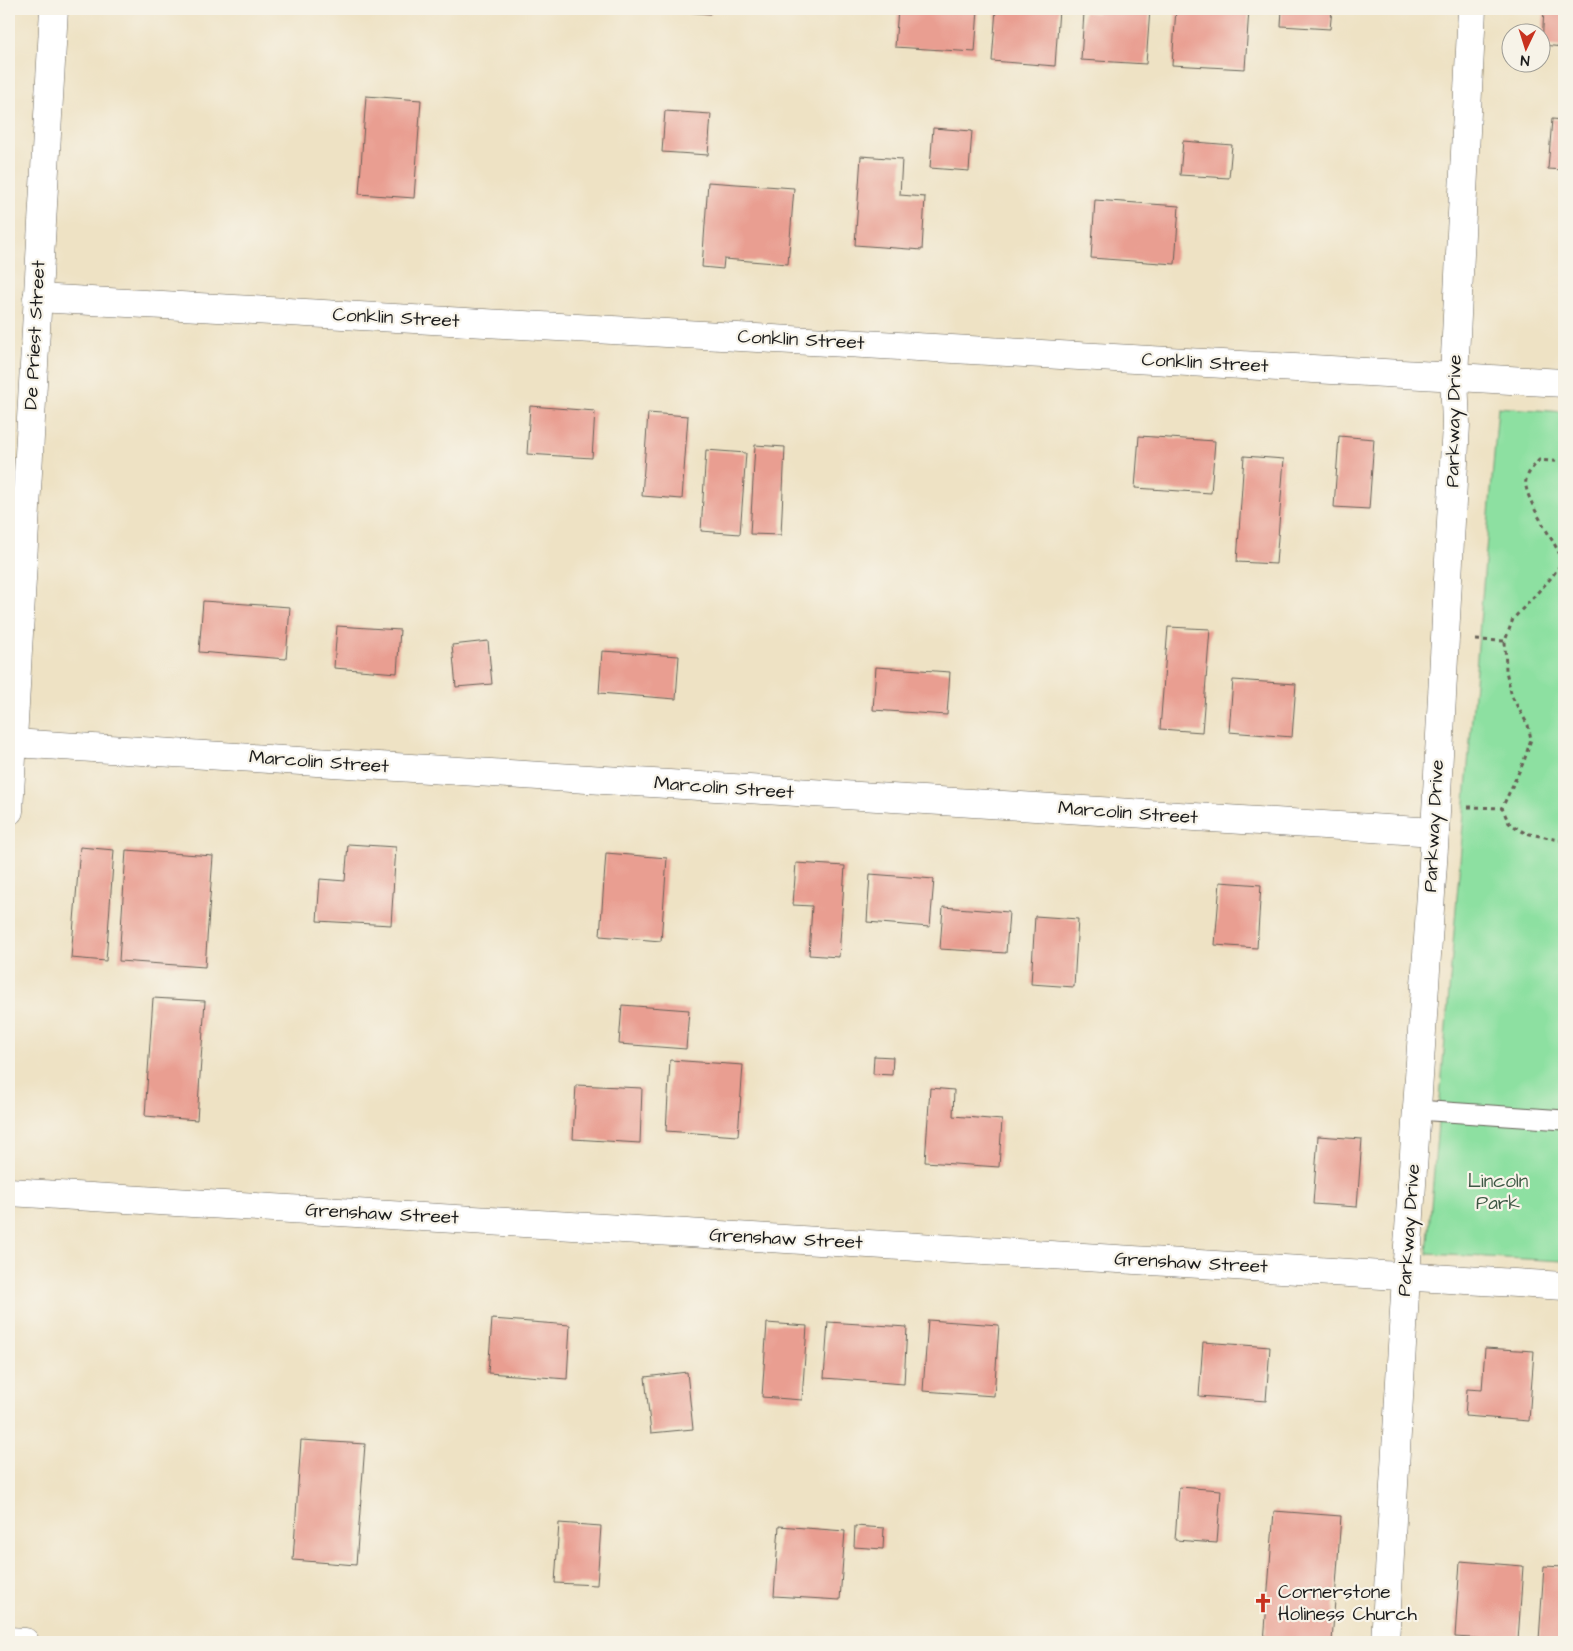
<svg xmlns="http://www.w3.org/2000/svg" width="1573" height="1651" font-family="'Architects Daughter',sans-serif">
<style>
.green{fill:#8de0a1;stroke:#547e5e}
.building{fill:#e99e91}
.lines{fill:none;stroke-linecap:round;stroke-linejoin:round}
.lane-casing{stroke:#666157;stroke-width:21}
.street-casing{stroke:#666157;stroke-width:29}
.secondary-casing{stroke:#666157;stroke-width:29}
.path{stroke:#666157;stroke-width:3;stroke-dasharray:4 4;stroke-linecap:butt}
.lane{stroke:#fff;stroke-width:19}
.street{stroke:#fff;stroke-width:28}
.secondary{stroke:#fff;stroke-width:28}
.labels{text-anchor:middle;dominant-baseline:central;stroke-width:4.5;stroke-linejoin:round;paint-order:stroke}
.street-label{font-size:19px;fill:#1c1c1c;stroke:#f7f3e8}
.park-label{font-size:19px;fill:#3e5744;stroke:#f7f3e8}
.poi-label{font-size:19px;fill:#1c1c1c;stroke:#f7f3e8;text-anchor:start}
</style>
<rect width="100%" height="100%" fill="#f7f3e8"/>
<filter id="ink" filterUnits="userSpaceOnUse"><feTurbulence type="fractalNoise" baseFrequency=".02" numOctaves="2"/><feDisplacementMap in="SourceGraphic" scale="10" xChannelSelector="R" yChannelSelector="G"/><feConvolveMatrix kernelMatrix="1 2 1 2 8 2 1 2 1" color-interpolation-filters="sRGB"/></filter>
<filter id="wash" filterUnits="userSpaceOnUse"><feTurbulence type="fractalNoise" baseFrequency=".0096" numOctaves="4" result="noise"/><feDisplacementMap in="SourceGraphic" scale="20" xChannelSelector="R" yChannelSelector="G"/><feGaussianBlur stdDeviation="1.12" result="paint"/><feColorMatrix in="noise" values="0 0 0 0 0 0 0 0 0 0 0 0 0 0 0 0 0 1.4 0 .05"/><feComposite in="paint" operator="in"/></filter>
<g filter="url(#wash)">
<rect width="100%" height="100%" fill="#eee2c4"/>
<!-- green -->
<path class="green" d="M1498,407L1564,412V1261L1427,1254Z"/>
<g id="blocks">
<!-- building -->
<g class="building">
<path d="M659,9H711L710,14L659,10Z"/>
<path d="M898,9H978L975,52L895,47Z"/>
<path d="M996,9H1059L1055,66L992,61Z"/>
<path d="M1097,9H1150L1146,64L1081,60L1084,12L1097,13Z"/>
<path d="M1176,9H1249L1245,69L1172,65Z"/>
<path d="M1282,9H1332L1330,29L1281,26Z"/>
<path d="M1544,9H1564V47L1542,45Z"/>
<path d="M366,96L421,100L414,198L359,194Z"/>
<path d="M665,111L711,114L708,155L662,152Z"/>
<path d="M1552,119L1564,120V170L1548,169Z"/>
<path d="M933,128L972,131L969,171L930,168Z"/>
<path d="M1183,141L1232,145L1229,178L1180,175Z"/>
<path d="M861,156L902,159L900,195L925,197L922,250L855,245Z"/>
<path d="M708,182L794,188L788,264L724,259L723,269L702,267Z"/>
<path d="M1095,200L1179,206L1175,264L1091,258Z"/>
<path d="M530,406L595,411L592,458L527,454Z"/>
<path d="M648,413L688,416L682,499L642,496Z"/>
<path d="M1139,436L1215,441L1211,493L1135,488Z"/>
<path d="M1339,436L1374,439L1369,509L1334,507Z"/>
<path d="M755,445L785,447L781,535L750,534Z"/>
<path d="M706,450L746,453L740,534L701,531Z"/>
<path d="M1244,456L1284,459L1276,564L1237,562Z"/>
<path d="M203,601L290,607L286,659L199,652Z"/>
<path d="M337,626L400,630L397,673L334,668Z"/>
<path d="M1168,627L1210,629L1202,732L1160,729Z"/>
<path d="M488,641L492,684L456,687L452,645Z"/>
<path d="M602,651L679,656L676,699L599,693Z"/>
<path d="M876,667L950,672L947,715L873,710Z"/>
<path d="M1233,680L1296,684L1292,737L1229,732Z"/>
<path d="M348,844L396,847L391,925L317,921L320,879L345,881Z"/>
<path d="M80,847L114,850L106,961L71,958Z"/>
<path d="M126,850L213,856L205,967L119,961Z"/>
<path d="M606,853L667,858L661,941L600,936Z"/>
<path d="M796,863L845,866L839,957L809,955L812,906L793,905Z"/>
<path d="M870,874L934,879L930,927L867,922Z"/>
<path d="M1220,882L1261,885L1257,948L1215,945Z"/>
<path d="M943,907L1009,912L1006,953L940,949Z"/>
<path d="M1035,916L1078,919L1074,987L1031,984Z"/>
<path d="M153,998L205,1001L197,1120L145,1116Z"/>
<path d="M622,1005L689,1010L686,1049L619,1044Z"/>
<path d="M874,1056L893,1057L892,1075L873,1074Z"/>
<path d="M670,1060L743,1065L738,1136L666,1131Z"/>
<path d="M576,1085L642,1088L640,1143L573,1139Z"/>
<path d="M930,1088L954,1090L953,1116L1002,1120L999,1167L925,1162Z"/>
<path d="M1318,1136L1362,1139L1357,1207L1313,1204Z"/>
<path d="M492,1319L570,1325L567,1379L488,1373Z"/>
<path d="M928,1320L999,1325L994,1396L923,1391Z"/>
<path d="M828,1322L907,1327L904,1384L824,1378Z"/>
<path d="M767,1323L807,1326L802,1400L762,1397Z"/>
<path d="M1203,1342L1270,1347L1266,1401L1199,1396Z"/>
<path d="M1485,1348L1534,1351L1529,1421L1465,1416L1467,1389L1482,1390Z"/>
<path d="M687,1372L693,1429L651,1433L645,1377Z"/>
<path d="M301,1440L365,1444L356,1565L293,1560Z"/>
<path d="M1179,1487L1221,1490L1217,1543L1175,1540Z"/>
<path d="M1274,1511L1341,1516L1332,1642H1264Z"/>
<path d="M559,1523L601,1526L597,1585L555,1583Z"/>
<path d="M779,1526L845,1531L840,1600L774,1596Z"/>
<path d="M855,1526L884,1528L883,1549L854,1547Z"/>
<path d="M1460,1561L1523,1566L1518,1641L1455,1637Z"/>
<path d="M1544,1566L1564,1567V1642L1539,1640Z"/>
</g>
</g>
</g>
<g filter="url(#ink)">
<use href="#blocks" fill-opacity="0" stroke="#666157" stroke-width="1"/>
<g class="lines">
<defs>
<path id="lane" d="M1417,1110L1564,1120"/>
<g id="street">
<path d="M37,298L1564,383"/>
<path d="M13,743L1435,832"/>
<path d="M9,1192L1564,1286"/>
<path d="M9,1641L25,1642"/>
<path d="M1385,1642L1406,1276L1435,832L1456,424L1454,377L1472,9"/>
</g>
<path id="secondary" d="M9,811L54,9"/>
</defs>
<!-- lane casing -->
<use href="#lane" class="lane-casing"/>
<!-- street casing -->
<use href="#street" class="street-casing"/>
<!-- secondary casing -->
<use href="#secondary" class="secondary-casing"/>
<!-- path -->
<g class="path">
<path d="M1564,462L1539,460C1534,466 1528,472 1526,480C1522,496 1556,543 1563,561L1551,578L1513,619L1505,641L1506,671L1512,697L1528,725L1531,739L1524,761L1502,808L1509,823L1525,833L1564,841"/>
<path d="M1476,640L1505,641"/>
<path d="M1468,807L1502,808"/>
</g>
<!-- lane -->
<use href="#lane" class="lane"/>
<!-- street -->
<use href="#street" class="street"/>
<!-- secondary -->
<use href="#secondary" class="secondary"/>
</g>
</g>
<!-- icons -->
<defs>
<symbol id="church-bare" viewBox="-9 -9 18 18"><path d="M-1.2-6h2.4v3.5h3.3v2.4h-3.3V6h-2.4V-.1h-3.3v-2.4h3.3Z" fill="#c8321e" stroke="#f7f3e8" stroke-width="2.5" paint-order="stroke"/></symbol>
</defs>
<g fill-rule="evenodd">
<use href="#church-bare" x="1249" y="1589" width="28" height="28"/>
</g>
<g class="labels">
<!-- street labels -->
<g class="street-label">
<text transform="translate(396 318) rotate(3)">Conklin Street</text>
<text transform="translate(35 335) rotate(-87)">De Priest Street</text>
<text transform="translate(801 340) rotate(3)">Conklin Street</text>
<text transform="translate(1205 363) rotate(3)">Conklin Street</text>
<text transform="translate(1454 421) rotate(-89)">Parkway Drive</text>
<text transform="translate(319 762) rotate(4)">Marcolin Street</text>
<text transform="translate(724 788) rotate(4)">Marcolin Street</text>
<text transform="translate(1128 813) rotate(4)">Marcolin Street</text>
<text transform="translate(1434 826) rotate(-87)">Parkway Drive</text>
<text transform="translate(382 1214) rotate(3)">Grenshaw Street</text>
<text transform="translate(1409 1230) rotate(-86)">Parkway Drive</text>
<text transform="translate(786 1239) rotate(3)">Grenshaw Street</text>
<text transform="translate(1191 1263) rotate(3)">Grenshaw Street</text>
</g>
<!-- park labels -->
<g class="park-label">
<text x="1498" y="1181">Lincoln<tspan x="1498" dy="22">Park</tspan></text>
</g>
<!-- poi labels -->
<g class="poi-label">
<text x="1278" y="1592">Cornerstone<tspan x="1278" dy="22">Holiness Church</tspan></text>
</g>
</g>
<!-- margin -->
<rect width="1573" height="1651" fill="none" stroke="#f7f3e8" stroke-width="30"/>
<!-- north arrow -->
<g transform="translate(1526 48) rotate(184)"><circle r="24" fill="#f7f3e8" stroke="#9f9d96"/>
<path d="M0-4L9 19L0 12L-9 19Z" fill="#c8321e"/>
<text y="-8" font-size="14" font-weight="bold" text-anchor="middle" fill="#1c1c1c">N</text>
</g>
</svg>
